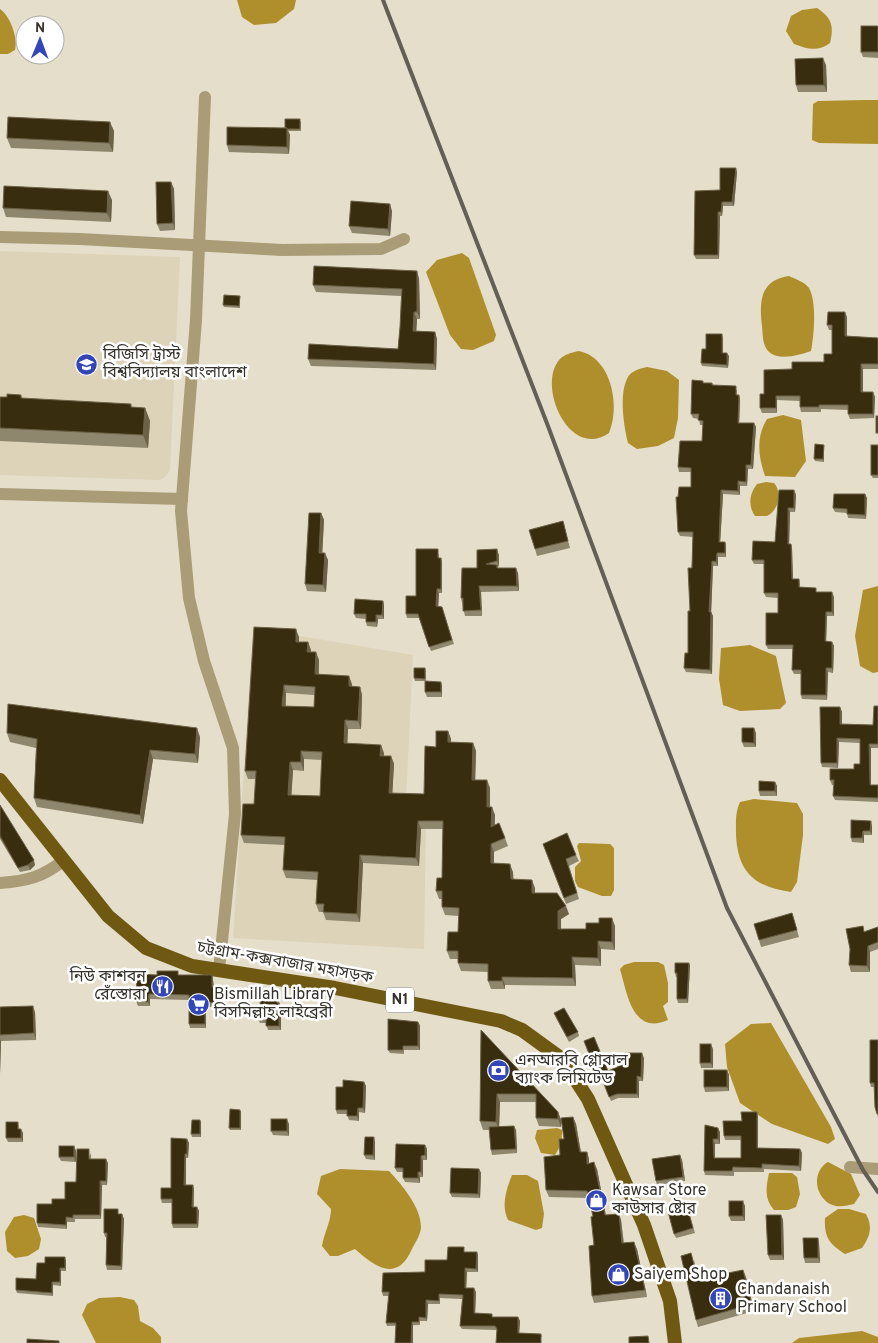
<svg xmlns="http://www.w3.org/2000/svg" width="878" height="1343" font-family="Overpass,'Noto Sans Bengali',sans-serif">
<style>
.built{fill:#dcd3b8}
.water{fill:#af8f2b}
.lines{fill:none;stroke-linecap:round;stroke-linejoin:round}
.minor{stroke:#a99c76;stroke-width:12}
.trunk{stroke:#6f5912;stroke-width:14}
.rail{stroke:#635f54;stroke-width:4}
.wall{fill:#8e866d;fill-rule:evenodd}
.shaded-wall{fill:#6c6247}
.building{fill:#382d0f;stroke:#6c6247;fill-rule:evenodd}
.labels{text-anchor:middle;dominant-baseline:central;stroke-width:5;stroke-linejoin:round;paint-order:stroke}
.shield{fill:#fff;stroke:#72706b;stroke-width:1}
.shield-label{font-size:15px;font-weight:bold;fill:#35322b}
.poi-label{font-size:16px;fill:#35322b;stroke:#fff;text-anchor:start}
.street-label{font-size:16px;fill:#35322b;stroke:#fff}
</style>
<rect width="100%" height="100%" fill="#e5decb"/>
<!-- built -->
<g class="built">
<path d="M0,251L180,257L170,470L164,478L159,480L0,475Z"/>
<path d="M253,628L413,655L406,800L426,815L424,949L233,938Z"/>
</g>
<!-- water -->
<g class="water">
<path d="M237,0H296L294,9L276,23L254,25L242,17Z"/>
<path d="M817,8C832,18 834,26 830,43C818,52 807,49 794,44L786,31L791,16L802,10Z"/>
<path d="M0,9C10,16 18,37 15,50L8,54H0Z"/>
<path d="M864,100H878V144L819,143L812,140L813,104L818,101Z"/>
<path d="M462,253L469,258L496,335L494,341L473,350L461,349L450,335L426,272L437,260Z"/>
<path d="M789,276C795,279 805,282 809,288C817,302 814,336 811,351C799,355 780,361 769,352C762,345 763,335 762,326C759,302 760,280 789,276Z"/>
<path d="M578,351C611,356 621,406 609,433C569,461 536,384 560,359C565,354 571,353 578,351Z"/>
<path d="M647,367L667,371L679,380L678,418L674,438L658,446L637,449L628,443C624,427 619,395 627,379C630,371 639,369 647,367Z"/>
<path d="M783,415L801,420L806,461L795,477L765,476C758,456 756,437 767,419Z"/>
<path d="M766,482L774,483C783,493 778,511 767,516H755C748,506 749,494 757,484Z"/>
<path d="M878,586V672L873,673L860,666L855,636L863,590Z"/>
<path d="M750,645L776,656L786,703L780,709L740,711L723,705L719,679L721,648Z"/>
<path d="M754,799L797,803L803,814V835L797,882L791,892C755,887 738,873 736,835C736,823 735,813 740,802Z"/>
<path d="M579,843L610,844L614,848V890L611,896H602L578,887L575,881V867L581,861L577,846Z"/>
<path d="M634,962H658L664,965L668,983V1002L663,1006L668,1020C632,1036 627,992 620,969L624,965Z"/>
<path d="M771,1023L831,1127L835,1139L828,1144L772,1124L740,1103L727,1067L725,1044L751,1024Z"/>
<path d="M557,1128L562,1130C562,1141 561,1146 555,1155L541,1153L535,1138L537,1130Z"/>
<path d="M828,1162L851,1174L860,1195L854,1204C846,1206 838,1208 830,1204C814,1195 812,1171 828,1162Z"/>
<path d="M340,1169L389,1171C402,1185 421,1207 421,1227C421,1234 415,1243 412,1249C397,1283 375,1267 355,1249L338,1256H330L322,1246C324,1233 331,1222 331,1209L317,1194L321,1176Z"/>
<path d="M769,1173H792L797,1177L800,1194L796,1207L788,1210H774C764,1199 766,1187 769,1173Z"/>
<path d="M512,1175H527L538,1181L544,1214L542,1228L536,1230L508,1220C501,1205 506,1190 512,1175Z"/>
<path d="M838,1209H849L866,1214C873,1227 870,1236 862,1248L845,1254C829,1244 824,1237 825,1218Z"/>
<path d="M24,1215L34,1218L41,1239L39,1249L28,1256L15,1258L7,1251L5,1232L14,1217Z"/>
<path d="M120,1297L134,1300L138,1306L140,1321L153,1328L161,1337V1343H96L82,1315L87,1304L99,1298Z"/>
<path d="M862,1331L878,1337V1343H792L799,1338Z"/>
</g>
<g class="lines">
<!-- minor -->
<g class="minor">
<path d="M205,97L196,320L181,511L189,598L204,661L233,748L235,814L219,970"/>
<path d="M0,237L80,239L282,250L381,249L404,239"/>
<path d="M0,494L182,499"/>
<path d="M0,883C27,881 43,877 64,860"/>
<path d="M850,1167L878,1169"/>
</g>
<!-- trunk -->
<path class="trunk" d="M0,780L108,916L146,948L192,966L335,988L501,1021L522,1030L562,1059L588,1099L644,1225L670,1301L675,1343"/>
<!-- rail -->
<path class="rail" d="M383,0L548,426L727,908L863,1170L878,1192"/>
</g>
<!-- wall -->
<g class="wall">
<path d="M878,26V58L863,57L861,52Z"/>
<path d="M826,65L827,92H798L796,85Z"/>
<path d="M301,121V131H288L290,135L289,154L229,152L227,145L285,128Z"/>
<path d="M114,131L113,152L11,148L7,138Z"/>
<path d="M737,172L734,206H723L722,216H720L719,259H696L694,255L720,190Z"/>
<path d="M171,182L174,189L175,230L160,231L157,224Z"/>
<path d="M112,200L111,222L6,217L3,208Z"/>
<path d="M392,211L390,236L352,233L349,226Z"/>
<path d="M419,278L420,319H417L416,331L435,332L437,339L436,370L311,366L308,359L398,349L400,327L401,296L316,292L313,285Z"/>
<path d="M240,298V308L224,307L223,305Z"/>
<path d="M847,317V336L878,338V369H863V392H873L875,397L874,418L850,419L848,414V410L821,409V412H801L800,407V401L777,400V413H762L760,408L764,394L792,369L824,362L832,354V330H829L827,325Z"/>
<path d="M723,338V353L729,356L728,368L702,366L701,363L706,349Z"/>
<path d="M704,383H712L713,385L737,390V395L740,399L739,423H754L756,427L753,469H748L747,486H740V495L723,494L720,542H725L726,546V557H718V566H713L711,612L713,616L712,674L686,672L684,668L688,653L693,537L680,536L678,532V497L691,487V472H679L678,467L702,441L703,425H700L699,419L693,418L691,414Z"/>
<path d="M21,395L22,398L145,408L150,421L148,448L0,441V397H7Z"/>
<path d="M878,445V478H873L871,475Z"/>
<path d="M824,447V462L815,461L814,459Z"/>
<path d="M794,490L796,495L795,512H790L789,544H791L792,548L793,579H799L800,583V587L834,597V616H827L826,641L832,642L834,646L833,673L828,672L827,700L802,699L801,695V674H794L792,670L793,649H768L766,645L778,613V598L766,597L764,593V564H754L752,560L775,542Z"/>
<path d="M865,494L867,498L866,519L848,518L847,513L835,512L833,508Z"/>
<path d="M321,513L324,520L322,553L328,560L326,592L307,591L305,584Z"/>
<path d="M563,521L570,548L537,556L535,549Z"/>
<path d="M439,553V558H441L442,562V593H439L438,606L442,607L454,644L431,651L419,618H407L406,614L416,596Z"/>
<path d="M499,555V566L498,567V568L518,573L519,591L481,592L482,616H465L461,598L477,568Z"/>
<path d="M383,601L384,605V619H378L377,627L367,626L366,622V619L356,618L354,614Z"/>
<path d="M299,637V642H308L311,652L319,660V675L352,684V687H360L362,695L361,729H348L347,743L384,753V756H391L394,764L392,793L424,794L436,747L448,731L451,739V742L473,743L476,751L475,780L490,788V807L495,815V825L505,838L508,846L494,852V863L513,872V879L535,888V893L569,914L561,919V929H586L615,926V950L601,949V966L575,965L576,986L505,985V989H491L488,981V972L461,971L458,963V959H450L447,951L458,932L459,916L445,915L442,907V899H439L436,891L442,878L443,829H421L419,866L363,863L360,922L326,920L323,912H319L316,904L317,880L286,878L283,870L285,845L244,843L241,835L254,804L256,779H248L245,771ZM286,693L314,695V707L286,706ZM304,759L322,760L320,796L291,795L293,770L304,771Z"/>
<path d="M425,668L426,671V681H415L414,678Z"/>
<path d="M442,686V697H427L425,692Z"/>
<path d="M878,706V748H871V785H878V802L835,800L833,796L834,785H832L830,780L854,769L860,764V743L839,742L838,768L822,767L821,763L840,707L842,712V724L873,725Z"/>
<path d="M7,733L200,737L198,763L153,759L143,824L37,807L34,798L36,748L10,742Z"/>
<path d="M756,733V747H744L742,742Z"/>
<path d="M775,782L777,786V796H760L759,791Z"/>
<path d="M0,805L35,865L30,870L20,872L0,839Z"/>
<path d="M872,826V835H864V843L852,842L851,838Z"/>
<path d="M543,844L576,855L579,861L569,866L579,899L566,904Z"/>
<path d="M792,913L799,937L761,947L759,940Z"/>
<path d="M878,927V949L870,952V972H851L849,965L865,931Z"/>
<path d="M689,963L690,966L688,1003H678L677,999V977H676L675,973Z"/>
<path d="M157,975H212L213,980L214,987L221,992V1007H206V1028H190L189,1024V1000L150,999V1006H138L136,1001Z"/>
<path d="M279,1001L281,1007V1030H268L266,1023H260L258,1019Z"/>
<path d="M0,1007L35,1012L36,1040L1,1041L0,1074Z"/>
<path d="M554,1013L578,1032L579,1036L569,1042L556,1018Z"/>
<path d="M420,1025V1050H404V1054L390,1053L388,1050Z"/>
<path d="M481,1030L558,1112L561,1120V1127L539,1126L536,1118V1102H500L499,1126H514L516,1130L517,1153L492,1155L491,1150L489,1130H483L480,1121Z"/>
<path d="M878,1040V1117L875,1107L874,1087H871L870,1083Z"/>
<path d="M584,1041L608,1071L644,1058L643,1081H639V1098H618L611,1101L597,1068L595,1069Z"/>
<path d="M713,1049V1068H701L700,1063Z"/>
<path d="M727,1070L729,1075V1091L705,1092L704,1087Z"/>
<path d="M364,1082L366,1086L365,1113L359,1112V1121L349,1120L347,1114H337L336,1110L343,1087Z"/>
<path d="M240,1110L241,1112V1130H230L229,1128Z"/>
<path d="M757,1112L758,1117V1148L800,1149L802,1153L801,1171L764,1169V1172H734V1176L705,1175L704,1171L705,1125L720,1132V1144H715V1158H741V1140H725L724,1136L742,1121Z"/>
<path d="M573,1117L576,1124L581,1152H587L589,1159V1163L597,1169L606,1215L619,1214L621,1220L624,1243L637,1249L647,1297L594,1303L592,1296L594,1245L593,1216L588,1198L549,1197L546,1190L560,1155L564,1139Z"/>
<path d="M18,1122L19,1129L23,1133V1142H8L6,1138Z"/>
<path d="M201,1122V1137H192L191,1134Z"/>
<path d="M289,1124V1136L273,1135L271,1131Z"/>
<path d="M187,1139L189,1143L188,1158H186V1185L194,1189V1207H197L199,1211L198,1228H173L172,1224V1203H162L161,1199L171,1188Z"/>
<path d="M375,1142V1160L366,1159L364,1155Z"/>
<path d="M425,1145L427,1149V1160H423V1177H420V1183L405,1182L403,1178V1172H397L395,1168Z"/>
<path d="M74,1146L76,1151V1162L61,1161L59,1157Z"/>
<path d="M91,1153V1159L108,1163L107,1185H102L101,1219H75V1222H67V1229L38,1227L37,1223L52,1204L65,1199L76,1182Z"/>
<path d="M682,1160L685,1181L657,1185L656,1181Z"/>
<path d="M479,1169L481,1173L480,1198L452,1197L450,1193Z"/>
<path d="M686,1203L695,1233L676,1238L674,1234Z"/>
<path d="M745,1206V1221H731L729,1216Z"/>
<path d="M119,1214H122L124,1219L122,1270H107L106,1265V1237H105L104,1233Z"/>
<path d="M781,1215L783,1220L784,1260H770L768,1255Z"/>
<path d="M818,1238L819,1243L820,1263H805L804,1258Z"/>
<path d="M465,1252H477L478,1256V1272H467L466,1288L476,1292L475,1313L493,1317H518L520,1321L519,1333L541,1334L542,1337L497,1331L496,1330L462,1329L460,1326L462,1299L440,1298V1304H428L427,1321H420V1325L387,1326L386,1323L389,1296H383L382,1292L425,1272Z"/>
<path d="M694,1260L699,1279L743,1270L754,1311L698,1327L696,1320Z"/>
<path d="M66,1261V1271H61V1286L53,1285V1296L17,1293L16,1290L36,1279L45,1263Z"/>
</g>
<!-- shaded-wall -->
<g class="shaded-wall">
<path d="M823,58L826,65L827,92L824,85Z"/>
<path d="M110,122L114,131L113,152L109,143Z"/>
<path d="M287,128L290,135L289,154L287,147Z"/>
<path d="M736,168L737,172L734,206L732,202Z"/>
<path d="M171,182L174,189L175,230L173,223Z"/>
<path d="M108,191L112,200L111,222L107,213Z"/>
<path d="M722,202L723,206L722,216L721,212Z"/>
<path d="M390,204L392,211L390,236L388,229Z"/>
<path d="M718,212L720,216L719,259L718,255Z"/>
<path d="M417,271L419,278L420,319L417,312Z"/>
<path d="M414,312L417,319L416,338L413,331Z"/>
<path d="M845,312L847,317V341L845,336Z"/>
<path d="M435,332L437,339L436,370L434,364Z"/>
<path d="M722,334L723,338V356L722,353Z"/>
<path d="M727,353L729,356L728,368L727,365Z"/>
<path d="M861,364L863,369V397L861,392Z"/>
<path d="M873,392L875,397L874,418L873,414Z"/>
<path d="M739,395L740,399L739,427L738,423Z"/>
<path d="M776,396L777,400V413L776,408Z"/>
<path d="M145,408L150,421L148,448L143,435Z"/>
<path d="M754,423L756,427L753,469L751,465Z"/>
<path d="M824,445V462L823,459Z"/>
<path d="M746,465L748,469L747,486L746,482Z"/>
<path d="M738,481L740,486V495L738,491Z"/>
<path d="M721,490L723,494L720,546L719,542Z"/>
<path d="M794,490L796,495L795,512L794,508Z"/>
<path d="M865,494L867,498L866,519L865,515Z"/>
<path d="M788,508L790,512L789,548L788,544Z"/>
<path d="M321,513L324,520L322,559L319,553Z"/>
<path d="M725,542L726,546V557L725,553Z"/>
<path d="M791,544L792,548L793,583L792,579Z"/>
<path d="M497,549L499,555V566L497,561Z"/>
<path d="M325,553L328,560L326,592L323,585Z"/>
<path d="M717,553L718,557V566L716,562Z"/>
<path d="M441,558L442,562V593L441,589Z"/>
<path d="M712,561L713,566L711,616L709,612Z"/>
<path d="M516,568L518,573L519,591L517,586Z"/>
<path d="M479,586L481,592L482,616L481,610Z"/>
<path d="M437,589L439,593L438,610L436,606Z"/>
<path d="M832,592L834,597V616L832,612Z"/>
<path d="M383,601L384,605V619L382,615Z"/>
<path d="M711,612L713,616L712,674L710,670Z"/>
<path d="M826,612L827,616L826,645L825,641Z"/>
<path d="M376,615L378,619L377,627L376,622Z"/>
<path d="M296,629L299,637V650L296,642Z"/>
<path d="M308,642L311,650L310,660L307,652Z"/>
<path d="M832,642L834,646L833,673L832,668Z"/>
<path d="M316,652L319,660L318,682L315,674Z"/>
<path d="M826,668L828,672L827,700L826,695Z"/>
<path d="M349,676L352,684V695L349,686Z"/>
<path d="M441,682L442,686V697L441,692Z"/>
<path d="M284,685L286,693L285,714L282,706Z"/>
<path d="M360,687L362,695L361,729L358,721Z"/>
<path d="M840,707L842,712V728L840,724Z"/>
<path d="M345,720L348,729L347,751L344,743Z"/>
<path d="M197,728L200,737L198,763L195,754Z"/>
<path d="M754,728L756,733V747L754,743Z"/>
<path d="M448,731L451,739V750L448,742Z"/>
<path d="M837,738L839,742L838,768L837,763Z"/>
<path d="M473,743L476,751L475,788L472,780Z"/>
<path d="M869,744L871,748V790L870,785Z"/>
<path d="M381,745L384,753L383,764L380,756Z"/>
<path d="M150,750L153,759L143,824L140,815Z"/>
<path d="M301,751L304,759V771L301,762Z"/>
<path d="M391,756L394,764L392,801L389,793Z"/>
<path d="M290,762L293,770L291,803L288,795Z"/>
<path d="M487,780L490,788V815L487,807Z"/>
<path d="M775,782L777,786V796L775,791Z"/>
<path d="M492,807L495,815L494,835L491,827Z"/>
<path d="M418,821L421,829L419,866L416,858Z"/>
<path d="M871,821L872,826V835L870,831Z"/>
<path d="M863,831L864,835V843L862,838Z"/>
<path d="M491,844L494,852V871L491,863Z"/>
<path d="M360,855L363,863L360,922L357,914Z"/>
<path d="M34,860L35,865L30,870L28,865Z"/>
<path d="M510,864L513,872L514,887L511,879Z"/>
<path d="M532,880L535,888V901L532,893Z"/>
<path d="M566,906L569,914L561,919V937L558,929V911Z"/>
<path d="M612,918L615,926V950L612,942Z"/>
<path d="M598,941L601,949V966L598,958Z"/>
<path d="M868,946L870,952V972L867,966Z"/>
<path d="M572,957L575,965L576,986L573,978Z"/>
<path d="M689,963L690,966L688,1003L687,999Z"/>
<path d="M212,975L213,980L214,991L212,987Z"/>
<path d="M502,977L505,985V989L502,981Z"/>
<path d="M220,987L221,992V1007L219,1003Z"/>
<path d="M149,994L150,999V1006L148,1002Z"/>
<path d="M205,1002L206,1007V1028L205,1024Z"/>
<path d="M279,1003L281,1007V1030L279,1026Z"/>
<path d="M33,1006L35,1012L36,1040L34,1033Z"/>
<path d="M418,1022L420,1025V1050L418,1046Z"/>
<path d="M0,1039L1,1041L0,1074Z"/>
<path d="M711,1044L713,1049V1068L711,1063Z"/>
<path d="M642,1053L644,1058L643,1081L641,1077Z"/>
<path d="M727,1070L729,1075V1091L727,1087Z"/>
<path d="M637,1076L639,1081V1098L637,1094Z"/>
<path d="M364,1082L366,1086L365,1113L363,1108Z"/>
<path d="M497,1094L500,1102L499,1130L496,1122Z"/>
<path d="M358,1108L359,1112V1121L357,1116Z"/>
<path d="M240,1110L241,1112V1130L240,1128Z"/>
<path d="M558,1112L561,1120V1127L558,1119Z"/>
<path d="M757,1112L758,1117V1152L757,1148Z"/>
<path d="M573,1117L576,1124L582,1159L580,1152Z"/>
<path d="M287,1119L289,1124V1136L287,1131Z"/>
<path d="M200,1120L201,1122V1137L200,1134Z"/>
<path d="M514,1126L516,1130L517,1153L516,1149Z"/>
<path d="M718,1128L720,1132V1144L718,1139Z"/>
<path d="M21,1129L23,1133V1142L21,1138Z"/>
<path d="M374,1137L375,1142V1160L373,1155Z"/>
<path d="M187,1139L189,1143L188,1158L187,1154Z"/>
<path d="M713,1139L715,1144V1162L714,1158Z"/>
<path d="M425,1145L427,1149V1160L425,1155Z"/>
<path d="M74,1146L76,1151V1162L74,1157Z"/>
<path d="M800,1149L802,1153L801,1171L799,1166Z"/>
<path d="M587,1152L589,1159V1171L587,1164Z"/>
<path d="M185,1154L186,1158V1189L184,1185Z"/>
<path d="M680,1155L682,1160L685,1181L683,1177Z"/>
<path d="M421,1156L423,1160V1177L421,1172Z"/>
<path d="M106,1159L108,1163L107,1185L106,1181Z"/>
<path d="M594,1162L597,1169L607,1222L605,1215Z"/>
<path d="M479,1169L481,1173L480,1198L478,1194Z"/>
<path d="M418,1172L420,1177V1183L418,1178Z"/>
<path d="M100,1181L102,1185L101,1219L100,1215Z"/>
<path d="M193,1185L194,1189L193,1211L192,1207Z"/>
<path d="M743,1201L745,1206V1221L743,1216Z"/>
<path d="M197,1207L199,1211L198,1228L197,1224Z"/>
<path d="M122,1214L124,1219L122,1270L121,1266Z"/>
<path d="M619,1214L621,1220L624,1250L622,1243Z"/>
<path d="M781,1215L783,1220L784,1260L782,1255Z"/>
<path d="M66,1217L67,1222V1229L66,1225Z"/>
<path d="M818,1238L819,1243L820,1263L818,1258Z"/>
<path d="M634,1242L637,1249L647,1297L645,1290Z"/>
<path d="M477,1252L478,1256V1272L476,1269Z"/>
<path d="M65,1257L66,1261V1271L65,1268Z"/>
<path d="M60,1268L61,1271V1286L60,1282Z"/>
<path d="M465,1268L467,1272L466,1292L465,1288Z"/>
<path d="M743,1270L746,1277L754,1311L752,1304Z"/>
<path d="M52,1282L53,1285V1296L52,1293Z"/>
<path d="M474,1288L476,1292L475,1317L474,1313Z"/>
<path d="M426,1300L428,1304L427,1321L426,1318Z"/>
<path d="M518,1317L520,1321L519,1337L518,1333Z"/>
<path d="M412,1322L413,1325V1343H411Z"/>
</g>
<!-- building -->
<g class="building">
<rect x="861" y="26" width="17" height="26"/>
<path d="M823,58L824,85H796L795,59Z"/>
<path d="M8,117L110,122L109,143L7,138Z"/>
<path d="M285,119H300V129H287V128H285Z"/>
<path d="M227,127L287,128V147L227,145Z"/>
<path d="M720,168H736L732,202H722L721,212H718V255H694L695,191L720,190Z"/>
<path d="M156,182H171L173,223L157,224Z"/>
<path d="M4,186L108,191L107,213L3,208Z"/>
<path d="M351,201L390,204L388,229L349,226Z"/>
<path d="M314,266L417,271V312H414L413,331L435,332L434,364L308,359L309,344L398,349L400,327L402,289L313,285Z"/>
<path d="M224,295L240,296L239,306L223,305Z"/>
<path d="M828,312H845V336L878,338V364H861V392H873V414H848V405H819V407H800V396H776V408H760V394H764V370L792,369V362H824V354H832V325H827Z"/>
<path d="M706,334H722V353H727V365L701,363L702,349H706Z"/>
<path d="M692,380L703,381V383H712V385L736,386V395H739L738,423H754L751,465H746V482L738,481V491L721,490L719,542H725V553H717L716,562L712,561L709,612H711L710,670L684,668L685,653H688V611H690L688,568H692L693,532H678L676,497H678L679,487H691V468L678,467L680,441H702L703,421L698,420L699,414H691Z"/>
<path d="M7,394L21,395V398L131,404V407L145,408L143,435L0,428V397H7Z"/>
<rect x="876" y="416" width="2" height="17"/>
<path d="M815,444L824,445L823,459H814Z"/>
<rect x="871" y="445" width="7" height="30"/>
<path d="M779,490H794V508H788V544H791L792,579H799V587L816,588V592H832V612H826L825,641L832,642V668H826V695H801V670H792L793,645H766V613H778V593H764V560H752L753,541L775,542Z"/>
<path d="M834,494H865V515L847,514V509L833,508Z"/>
<path d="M309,513H321L319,553H325L323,585L305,584Z"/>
<path d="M563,521L568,541L535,549L529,530Z"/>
<path d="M416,549H438V558H441V589H437L436,606L442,607L452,640L429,647L418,614H406V596H416Z"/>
<path d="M497,549V561L486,564L497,565V568H516L517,586H479L481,610L463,611V598H461L462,568H477V550Z"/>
<path d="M355,599L383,601L382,615H376V622H366V614H354Z"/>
<path d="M254,627L296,629V642H308L307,652H316L315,674L349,676V686L360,687L358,721L345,720L344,743L381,745L380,756H391L389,793L424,794L425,746L436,747V731H448V742L473,743L472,780H487V807H492L491,827L499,823L505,838L491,844V863L510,864L511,879L532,880V893H557L566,906L558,911V929H586V923H599V918H612V942L598,941V958L572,957L573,978L502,977V981H488V964L458,963V951H447L448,932H458L459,908L442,907V891H436L437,878H442L443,821H418L416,858L360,855L357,914L323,912L324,904H316L318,872L283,870L285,837L241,835L243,804H254L256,771H245ZM284,685L315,687L314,707L282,706ZM301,751L322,752L320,796L288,795L290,762H301Z"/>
<path d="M414,668H425V679L414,678Z"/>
<path d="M425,681L441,682V692H425Z"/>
<path d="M8,704L197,728L195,754L150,750L140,815L34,798L37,739L7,733Z"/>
<path d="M874,706H878V744H869L870,785H878V798L833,796L834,780H830V769H854V764H860V739L837,738V763H821L820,707H840V724L873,725Z"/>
<path d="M742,728H754V743L742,742Z"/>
<path d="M759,781L775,782V791H759Z"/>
<path d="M0,805L34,860L28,865L18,868L0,836Z"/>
<path d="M851,820L871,821L870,831H863L862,838H851Z"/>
<path d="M567,833L576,855L566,859L577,893L564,898L543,844Z"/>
<path d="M792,913L797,930L759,940L754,924Z"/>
<path d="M863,926L864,932L878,927V942L868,946L867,966L849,965L850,949L846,929Z"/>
<path d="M675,963H689L687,999H677V973H675Z"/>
<path d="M157,971H178V975H212V987H220L219,1003L205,1002V1024H189V995L149,994L148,1002L136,1001L137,974L157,975Z"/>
<path d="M261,997H277V1003H279V1026H266V1019H258Z"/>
<path d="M33,1006L34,1033L0,1035V1007Z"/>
<path d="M564,1008L578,1032L567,1037L554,1013Z"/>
<path d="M388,1019L418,1022V1046H403V1050H388Z"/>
<path d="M481,1030L558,1112V1119L536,1118V1094H497L496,1122L480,1121Z"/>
<path d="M594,1037L608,1071L624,1064V1053H642L641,1077L637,1076V1094H617L609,1097L596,1063L593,1064L584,1041Z"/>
<path d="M870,1040H878V1114H877L875,1107L874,1083H870Z"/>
<rect x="700" y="1044" width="11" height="19"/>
<rect x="704" y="1070" width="23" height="17"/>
<path d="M343,1080L364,1082L363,1108H358L357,1116H347V1110H336V1087H343Z"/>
<path d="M230,1109L240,1110V1128H229Z"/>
<path d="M741,1112H757V1148L800,1149L799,1166L762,1164V1168L733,1167L732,1171H704L705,1125L718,1128V1139H713L714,1158H741V1136H724L723,1121H742Z"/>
<path d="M573,1117L580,1152H587V1164L594,1162L605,1215L619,1214L622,1243L634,1242L645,1290L592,1296L589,1246L594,1245L591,1217L593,1216L587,1191L546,1190L544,1157L560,1155L559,1139H564L561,1118Z"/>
<rect x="271" y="1119" width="16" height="12"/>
<path d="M192,1120H200V1134H191Z"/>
<path d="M6,1122H18V1129H21V1138H6Z"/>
<path d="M514,1126L516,1149L491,1150L489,1127Z"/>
<path d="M365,1137H374L373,1155H364Z"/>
<path d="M171,1138L187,1139V1154H185L184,1185H193L192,1207H197V1224H172V1199H161V1188H171Z"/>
<path d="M396,1144L425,1145V1155L421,1156V1172H418V1178H403V1168H395Z"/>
<rect x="59" y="1146" width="15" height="11"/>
<path d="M77,1149H89V1159H106V1181H100V1215H73V1218L66,1217V1225L37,1223V1204H52V1199H65V1182H76Z"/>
<path d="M680,1155L683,1177L656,1181L652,1159Z"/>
<path d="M451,1168L479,1169L478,1194L450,1193Z"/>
<rect x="729" y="1201" width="14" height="15"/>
<path d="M686,1203L693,1228L674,1234L667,1208Z"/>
<path d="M104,1209H118V1214H122L121,1266L106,1265L107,1233H104Z"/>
<path d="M766,1215H781L782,1255H768Z"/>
<path d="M803,1238H818V1258H804Z"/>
<path d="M448,1247H464V1252H477L476,1269L465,1268V1288H474V1313L492,1314V1317H518V1333L541,1334V1343H496L497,1329L495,1326H460L463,1295L439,1294V1301L426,1300V1318L419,1317V1322H412L411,1343H395L396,1323H386L389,1292H382L383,1273L425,1272V1260H447Z"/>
<path d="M691,1253L698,1279L743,1270L752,1304L696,1320L681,1256Z"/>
<path d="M45,1257H65V1268H60V1282H52V1293L16,1290V1278L36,1279L37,1263H45Z"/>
<path d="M648,1336L649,1343H629V1337Z"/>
<path d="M27,1339L59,1341V1343H27Z"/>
</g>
<!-- icons -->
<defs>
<symbol id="university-disc" viewBox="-11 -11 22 22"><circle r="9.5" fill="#3346b8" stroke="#fff"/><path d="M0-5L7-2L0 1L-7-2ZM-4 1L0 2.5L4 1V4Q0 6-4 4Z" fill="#fff"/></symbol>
<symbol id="restaurant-disc" viewBox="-11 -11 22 22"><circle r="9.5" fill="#3346b8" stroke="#fff"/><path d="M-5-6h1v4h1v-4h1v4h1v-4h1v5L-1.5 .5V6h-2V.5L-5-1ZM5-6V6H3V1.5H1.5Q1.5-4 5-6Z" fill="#fff"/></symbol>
<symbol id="supermarket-disc" viewBox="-11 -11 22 22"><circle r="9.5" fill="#3346b8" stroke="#fff"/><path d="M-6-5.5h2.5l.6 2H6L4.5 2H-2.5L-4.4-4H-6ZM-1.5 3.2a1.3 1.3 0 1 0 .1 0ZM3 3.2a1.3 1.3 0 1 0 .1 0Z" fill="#fff"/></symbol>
<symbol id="bank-disc" viewBox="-11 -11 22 22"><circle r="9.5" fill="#3346b8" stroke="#fff"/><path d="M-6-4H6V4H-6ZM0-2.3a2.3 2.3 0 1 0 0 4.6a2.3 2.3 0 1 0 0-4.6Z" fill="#fff"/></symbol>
<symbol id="shop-disc" viewBox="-11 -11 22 22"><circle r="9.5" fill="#3346b8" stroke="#fff"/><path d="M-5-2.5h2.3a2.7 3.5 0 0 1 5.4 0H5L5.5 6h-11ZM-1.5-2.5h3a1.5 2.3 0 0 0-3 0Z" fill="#fff"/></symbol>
<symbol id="building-disc" viewBox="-11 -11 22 22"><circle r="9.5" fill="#3346b8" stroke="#fff"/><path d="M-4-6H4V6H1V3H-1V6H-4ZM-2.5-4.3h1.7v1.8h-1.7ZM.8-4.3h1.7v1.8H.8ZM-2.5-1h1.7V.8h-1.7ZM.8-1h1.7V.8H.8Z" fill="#fff"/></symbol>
</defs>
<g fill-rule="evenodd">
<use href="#university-disc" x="74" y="352" width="25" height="25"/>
<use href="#restaurant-disc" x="150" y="974" width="25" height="25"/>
<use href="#supermarket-disc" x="186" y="992" width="25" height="25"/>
<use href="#bank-disc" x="486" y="1058" width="25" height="25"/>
<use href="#shop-disc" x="584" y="1188" width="25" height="25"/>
<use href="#shop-disc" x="606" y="1262" width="25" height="25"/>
<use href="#building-disc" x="708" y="1286" width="25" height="25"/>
</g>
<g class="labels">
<!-- shield labels -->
<rect class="shield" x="386" y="987.5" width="28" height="25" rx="4"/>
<g class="shield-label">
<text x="400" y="1000">N1</text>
</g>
<!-- poi labels -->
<g class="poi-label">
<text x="103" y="355">বিজিসি ট্রাস্ট<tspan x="103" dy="18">বিশ্ববিদ্যালয় বাংলাদেশ</tspan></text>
<text x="146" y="977" text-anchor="end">নিউ কাশবন<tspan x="146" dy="18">রেঁস্তোরা</tspan></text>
<text x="214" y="995">Bismillah Library<tspan x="214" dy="18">বিসমিল্লাহ লাইব্রেরী</tspan></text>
<text x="515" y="1061">এনআরবি গ্লোবাল<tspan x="515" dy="18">ব্যাংক লিমিটেড</tspan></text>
<text x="612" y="1191">Kawsar Store<tspan x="612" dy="18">কাউসার ষ্টোর</tspan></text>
<text x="634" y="1275">Saiyem Shop</text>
<text x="737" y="1290">Chandanaish<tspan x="737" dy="18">Primary School</tspan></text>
</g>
<!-- street labels -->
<g class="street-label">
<text transform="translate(285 963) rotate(10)">চট্টগ্রাম-কক্সবাজার মহাসড়ক</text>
</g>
</g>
<!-- north arrow -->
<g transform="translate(40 40) rotate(1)"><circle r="24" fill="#ffffff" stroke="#aeadaa"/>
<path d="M0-4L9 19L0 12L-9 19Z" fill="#3346b8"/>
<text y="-8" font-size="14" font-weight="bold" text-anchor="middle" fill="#35322b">N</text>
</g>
</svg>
